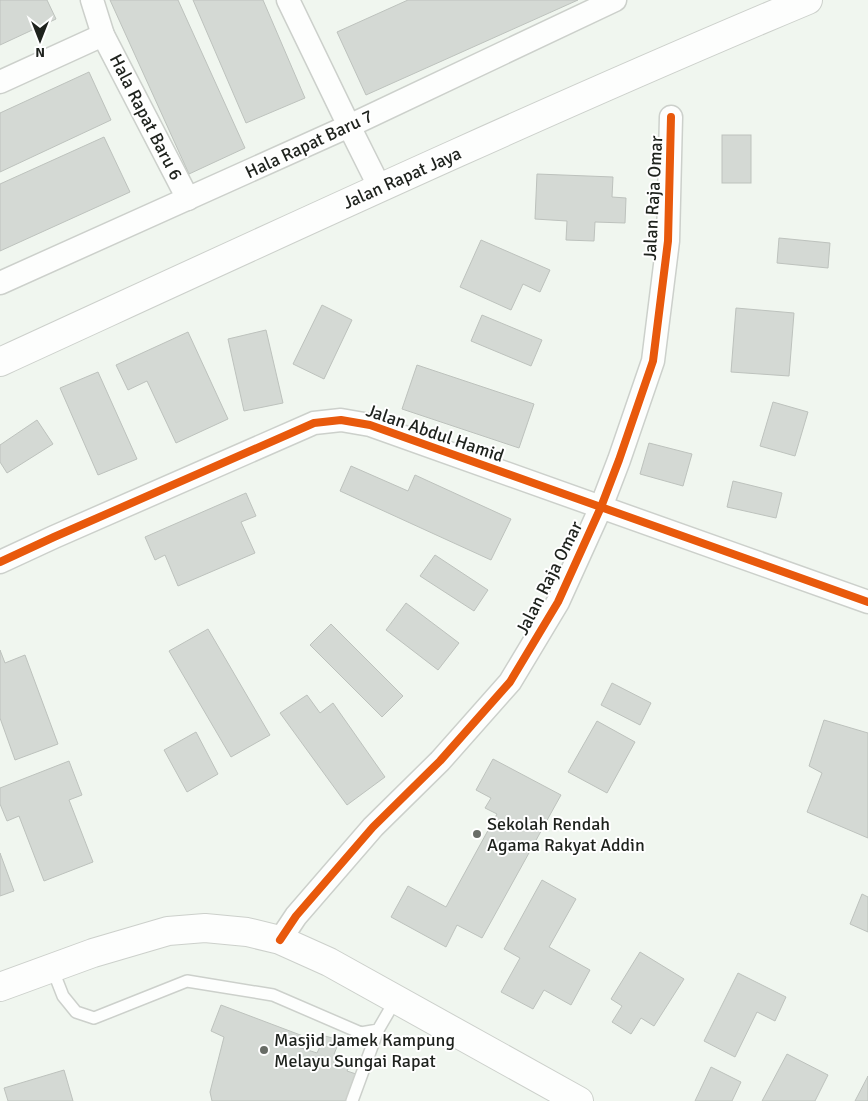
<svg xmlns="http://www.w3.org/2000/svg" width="868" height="1101" font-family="Signika,sans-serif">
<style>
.building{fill:#d4d9d4;stroke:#bdc2bd}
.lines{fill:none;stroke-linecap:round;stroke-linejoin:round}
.lane-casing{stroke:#ccd0cb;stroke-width:14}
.street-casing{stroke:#ccd0cb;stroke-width:25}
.secondary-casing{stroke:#ccd0cb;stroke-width:30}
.lane{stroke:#fdfefd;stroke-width:11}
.street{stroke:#fdfefd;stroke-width:22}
.secondary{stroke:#fdfefd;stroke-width:28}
.cycleway-casing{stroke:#fff;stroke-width:11}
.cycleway{stroke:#e8590c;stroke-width:8}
.poi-dot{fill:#686c66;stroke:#fff;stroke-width:2}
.labels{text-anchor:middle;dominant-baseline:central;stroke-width:4;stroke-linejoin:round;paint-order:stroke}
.street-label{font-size:18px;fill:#1e221d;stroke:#fff}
.poi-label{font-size:18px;fill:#1e221d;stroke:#fff;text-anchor:start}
</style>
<rect width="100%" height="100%" fill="#f0f6ef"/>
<!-- building -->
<g class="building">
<path d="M0,0H47L56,19L0,45Z"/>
<path d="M110,0H178L245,148L189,174Z"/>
<path d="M193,0H263L305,98L246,123Z"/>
<path d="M408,0H578L366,95L337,32Z"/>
<path d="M89,72L111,120L0,172V113Z"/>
<rect x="722" y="135" width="29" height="48"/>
<path d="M104,137L130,192L0,251V184Z"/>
<path d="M537,174L613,177L612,197L626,198L625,223L595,222L594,241L566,240L567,221L535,219Z"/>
<path d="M779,238L830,243L828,268L777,263Z"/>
<path d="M481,240L550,270L540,292L523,284L511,310L460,287Z"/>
<path d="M322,305L352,320L324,379L293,364Z"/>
<path d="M736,308L794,313L789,376L731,372Z"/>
<path d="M482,315L542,340L531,366L471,341Z"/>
<path d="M266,330L283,403L244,411L228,339Z"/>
<path d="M188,332L228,419L176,443L147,381L128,390L116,365Z"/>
<path d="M417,365L534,404L519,448L402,409Z"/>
<path d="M98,372L137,459L98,475L60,388Z"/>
<path d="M773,402L808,412L795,456L760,446Z"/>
<path d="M37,420L53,444L7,473L0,462V445Z"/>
<path d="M649,443L692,454L683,486L640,474Z"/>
<path d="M351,466L408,491L415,475L511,519L491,560L340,491Z"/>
<path d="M733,481L782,493L776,518L727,507Z"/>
<path d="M246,493L256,516L241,522L255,553L178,586L165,555L155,560L145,537Z"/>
<path d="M435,555L488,590L474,611L420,576Z"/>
<path d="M406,603L459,643L438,670L386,630Z"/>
<path d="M331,624L403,696L382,717L310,645Z"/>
<path d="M208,629L270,735L231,757L169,651Z"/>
<path d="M0,650L5,663L25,655L58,744L15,760L0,718Z"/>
<path d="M612,683L651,703L640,725L601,705Z"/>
<path d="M307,695L320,713L333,703L385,777L347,805L280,713Z"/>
<path d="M824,720L868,733V838L807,812L822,773L809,766Z"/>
<path d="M597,721L635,742L607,793L568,772Z"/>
<path d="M196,732L218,774L187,792L164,750Z"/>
<path d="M493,759L561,795L482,938L457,925L446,947L391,917L408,886L446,907L497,814L485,808L491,798L476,790Z"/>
<path d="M69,761L82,795L69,800L93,862L44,881L19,816L7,821L0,804V788Z"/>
<path d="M0,853L14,891L0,896Z"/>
<path d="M542,880L576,899L549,947L590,970L571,1005L544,990L533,1009L501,992L520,958L504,949Z"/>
<path d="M862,894L868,897V932L850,924Z"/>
<path d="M640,952L684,979L654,1026L641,1018L631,1034L612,1022L622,1006L611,999Z"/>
<path d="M738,973L786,997L775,1021L757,1012L735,1057L704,1041Z"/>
<path d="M221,1005L303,1036L298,1047L317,1053L325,1036L340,1040L334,1054L352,1061L347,1071L359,1075L348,1101H212L210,1092L224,1037L211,1031Z"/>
<path d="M787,1054L828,1075L815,1101H762Z"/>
<path d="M711,1067L741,1082L732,1101H695Z"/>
<path d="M64,1070L73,1101H8L4,1088Z"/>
<path d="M868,1076V1101H855Z"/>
</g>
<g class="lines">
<defs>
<g id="lane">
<path d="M52,968L63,996L76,1012L94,1018L187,981L273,995L361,1033L378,1030L396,999"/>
<path d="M352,1101L378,1030"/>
</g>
<g id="street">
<path d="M92,0L103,35L188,199"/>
<path d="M288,0L349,126L380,188"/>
<path d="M0,82L103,35"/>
<path d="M0,283L349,126L615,0"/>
<path d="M0,562L54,537L314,423L341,420L370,425L868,602"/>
<path d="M280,940L296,916L373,827L440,761L510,682L558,602L601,507L619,460L653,361L668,241L671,117"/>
</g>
<g id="secondary">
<path d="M0,362C268,239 536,114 808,0"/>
<path d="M0,987L93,953L168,931L205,928L247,932L280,940L329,962L579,1101"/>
</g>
</defs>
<!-- lane casing -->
<use href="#lane" class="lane-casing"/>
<!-- street casing -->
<use href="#street" class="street-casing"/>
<!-- secondary casing -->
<use href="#secondary" class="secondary-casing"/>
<!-- lane -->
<use href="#lane" class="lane"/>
<!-- street -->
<use href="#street" class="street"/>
<!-- secondary -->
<use href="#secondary" class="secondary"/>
<defs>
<g id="cycleway">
<path d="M0,562L54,537L314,423L341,420L370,425L868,602"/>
<path d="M280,940L296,916L373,827L440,761L510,682L558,602L601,507L619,460L653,361L668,241L671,117"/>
</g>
</defs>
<!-- cycleway casing -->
<use href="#cycleway" class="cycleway-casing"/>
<!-- cycleway -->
<use href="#cycleway" class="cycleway"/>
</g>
<!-- markers -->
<g class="poi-dot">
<circle cx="477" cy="834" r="5"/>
<circle cx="264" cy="1050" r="5"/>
</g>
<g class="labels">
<!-- street labels -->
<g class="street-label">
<text transform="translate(146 117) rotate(63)">Hala Rapat Baru 6</text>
<text transform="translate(309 144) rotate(-25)">Hala Rapat Baru 7</text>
<text transform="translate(402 178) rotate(-24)">Jalan Rapat Jaya</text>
<text transform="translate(653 198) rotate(-87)">Jalan Raja Omar</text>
<text transform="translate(435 433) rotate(19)">Jalan Abdul Hamid</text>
<text transform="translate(549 578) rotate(-63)">Jalan Raja Omar</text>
</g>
<!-- poi labels -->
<g class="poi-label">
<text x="487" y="824">Sekolah Rendah<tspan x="487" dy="21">Agama Rakyat Addin</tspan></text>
<text x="274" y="1040">Masjid Jamek Kampung<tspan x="274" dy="21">Melayu Sungai Rapat</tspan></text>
</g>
</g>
<!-- north arrow -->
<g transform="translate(40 40) rotate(180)" stroke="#ffffff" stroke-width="4" paint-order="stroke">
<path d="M0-4L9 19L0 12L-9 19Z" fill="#1e221d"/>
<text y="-8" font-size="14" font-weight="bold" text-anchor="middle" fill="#1e221d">N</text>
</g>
</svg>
